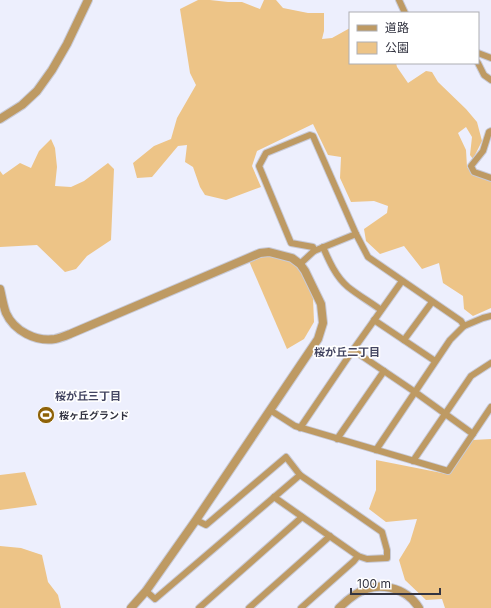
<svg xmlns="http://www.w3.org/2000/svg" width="491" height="608" font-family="Inter,'Noto Sans JP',sans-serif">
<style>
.green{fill:#edc487}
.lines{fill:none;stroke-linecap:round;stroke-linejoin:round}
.minor-casing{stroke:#c8cad7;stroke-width:8}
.tertiary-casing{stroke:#c8cad7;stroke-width:10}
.minor{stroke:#be9a63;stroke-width:6}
.tertiary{stroke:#be9a63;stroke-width:8}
.labels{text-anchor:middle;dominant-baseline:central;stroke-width:3.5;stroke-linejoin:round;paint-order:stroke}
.poi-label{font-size:10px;font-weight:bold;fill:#333441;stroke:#fff;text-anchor:start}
.neighbourhood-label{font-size:11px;font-weight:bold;fill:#424460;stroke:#fff}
</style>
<rect width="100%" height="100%" fill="#edeffd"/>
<!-- green -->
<g class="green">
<path d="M198,0H210L228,2H242L260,9L264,0H276L283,8L308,13H324V31L322,39L332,38L350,28V63H396L397,67L408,83L426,71L432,72L438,82L466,109L477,122L482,141L473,159L470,155L472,137L466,127L458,133L466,150L467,167L473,175L491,181V308L473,316L464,309L463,296L443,283L439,263L422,269L404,246L380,254L366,241L364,229L387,213L388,206L374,201L351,202L340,178L341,157L328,155L313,124L257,151L252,166L261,187L226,200L205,195L200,187L193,167L185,162L187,145L178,146L152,177L137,178L133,163L154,146L171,139L177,118L196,85L190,73L180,9Z"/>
<path d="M51,139L55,148L57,167L55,186L71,187L84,181L108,163L114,169L111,240L87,256L76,269L65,272L37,245L0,247V171L3,175L20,163L31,168L39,151Z"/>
<path d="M268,255L289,260L296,265L306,281L313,298L314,322L304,339L287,349L249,261Z"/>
<path d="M491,439V608H445L442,599L426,600L405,580L399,560L410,542L417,519L386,522L369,509L376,490V460L447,474L473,440Z"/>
<path d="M25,472L37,505L0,510V475Z"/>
<path d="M0,546L21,548L42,555L48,582L58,595L61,608H0Z"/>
</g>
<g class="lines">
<defs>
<g id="minor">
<path d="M399,0L405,13"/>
<path d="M478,53L491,58"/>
<path d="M478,63L484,75L491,80"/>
<path d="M491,131L489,132L483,151L471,166L474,172L491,178"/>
<path d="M323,247C329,261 336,277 348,287C358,295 370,302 381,310"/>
<path d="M314,251L313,247L291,243L259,166L266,153L310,135L313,136L356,234L368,257L461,321L464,326"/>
<path d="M300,264L314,251L356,234"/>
<path d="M374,320L435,361"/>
<path d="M404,340L432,302"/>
<path d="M353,350L415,392L473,434"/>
<path d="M270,410L295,426L448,471L491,407"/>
<path d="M300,428L353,350L402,281"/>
<path d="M337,439L384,371"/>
<path d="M376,450L450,340L464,326L483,318L491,316"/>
<path d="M413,461L471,376L491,363"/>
<path d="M196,520L206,525L286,457L300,475L382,532L387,550V558L367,559L358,556L274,497"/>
<path d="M146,591L155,599L300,475"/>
<path d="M199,608L302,517"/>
<path d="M249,608L330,536"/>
<path d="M301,608L354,561L358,556"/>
</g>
<g id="tertiary">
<path d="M0,119L22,105L37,91L52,70L67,44L88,0"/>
<path d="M0,289C2,297 3,305 6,313C14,331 36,342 55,339C60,338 65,336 70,334L260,253L269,252L292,258L300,264L305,271L321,304L323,323L318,339L196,520L146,591L131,608"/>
<path d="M339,608C344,603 350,598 356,594C377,580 406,587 419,608"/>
</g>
</defs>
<!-- minor casing -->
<use href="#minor" class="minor-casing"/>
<!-- tertiary casing -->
<use href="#tertiary" class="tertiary-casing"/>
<!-- minor -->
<use href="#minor" class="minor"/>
<!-- tertiary -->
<use href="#tertiary" class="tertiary"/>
</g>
<!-- icons -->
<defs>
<symbol id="stadium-disc" viewBox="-11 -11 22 22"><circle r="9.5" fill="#8e6208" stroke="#fff"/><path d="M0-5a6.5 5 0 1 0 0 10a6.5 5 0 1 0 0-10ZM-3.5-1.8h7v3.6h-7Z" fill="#fff"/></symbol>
</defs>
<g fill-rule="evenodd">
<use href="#stadium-disc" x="36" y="405" width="20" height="20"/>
</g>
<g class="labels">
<!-- poi labels -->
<g class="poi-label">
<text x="59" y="415">桜ヶ丘グランド</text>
</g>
<!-- neighbourhood labels -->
<g class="neighbourhood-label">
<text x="347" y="352">桜が丘二丁目</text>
<text x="88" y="396">桜が丘三丁目</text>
</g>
</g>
<!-- legend -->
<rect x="349" y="12" width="130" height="52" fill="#ffffff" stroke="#adaeb3"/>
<rect x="357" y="25" width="20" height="6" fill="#be9a63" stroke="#adaeb3"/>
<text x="385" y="32" font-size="12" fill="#333441">道路</text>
<rect x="357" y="42" width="20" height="12" fill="#edc487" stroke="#adaeb3"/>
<text x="385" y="52" font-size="12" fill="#333441">公園</text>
<!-- scale -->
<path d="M351 588v6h89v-6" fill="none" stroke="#333441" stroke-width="2"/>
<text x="357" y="588" font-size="12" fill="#333441" stroke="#ffffff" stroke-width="3" paint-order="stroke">100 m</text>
</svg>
